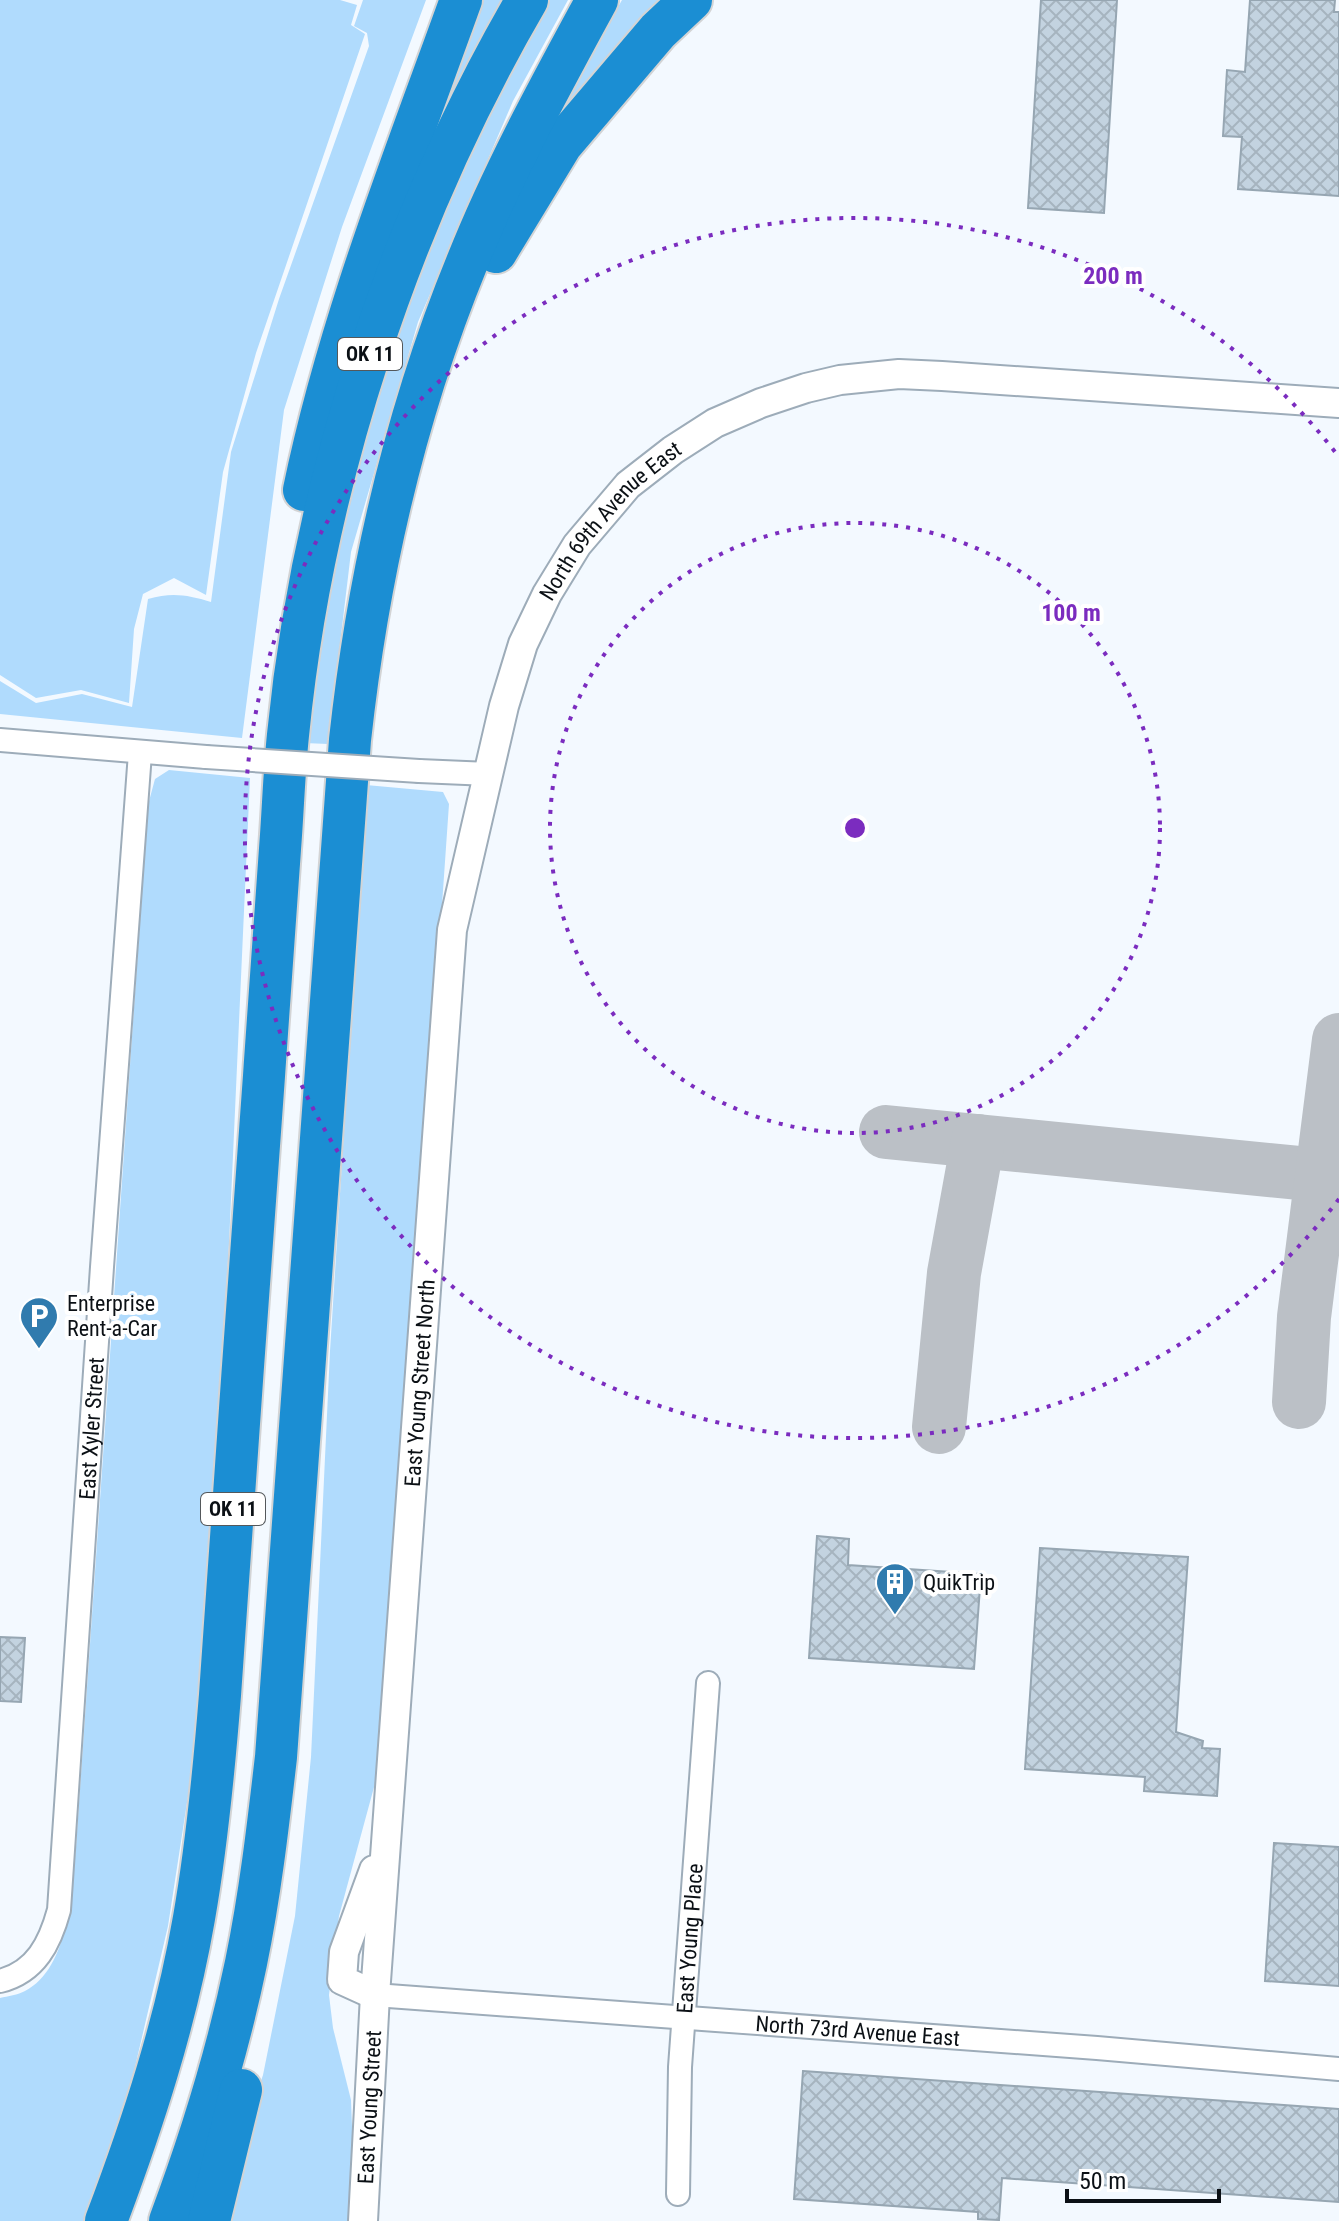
<svg xmlns="http://www.w3.org/2000/svg" width="1339" height="2221" font-family="'Roboto Condensed',sans-serif">
<style>
.grass{fill:#b0dbfd}
.lines{fill:none;stroke-linecap:round;stroke-linejoin:round}
.taxiway{stroke:#bbc0c6;stroke-width:54}
.building{fill:url(#building-cross-hatch);stroke:#96a6b2;stroke-width:2}
.minor-casing{stroke:#9dacb9;stroke-width:26}
.tertiary-casing{stroke:#9dacb9;stroke-width:32}
.motorway-casing{stroke:#d3d4d5;stroke-width:46}
.minor{stroke:#fff;stroke-width:22}
.tertiary{stroke:#fff;stroke-width:28}
.motorway{stroke:#1b8ed3;stroke-width:42}
.minor-bridge-casing{stroke:#9dacb9;stroke-width:26;stroke-linecap:butt}
.minor-bridge{stroke:#fff;stroke-width:22}
.ring{fill:none;stroke:#7b2cbf;stroke-width:4;stroke-dasharray:4 8}
.labels{text-anchor:middle;dominant-baseline:central;stroke-width:8;stroke-linejoin:round;paint-order:stroke}
.shield{fill:#fff;stroke:#54585b;stroke-width:2}
.shield-label{font-size:20px;font-weight:bold;fill:#0b1015}
.street-label{font-size:22px;fill:#0b1015;stroke:#fff}
.poi-label{font-size:22px;fill:#0b1015;stroke:#fff;text-anchor:start}
.centre{fill:#7b2cbf;stroke:#fff;stroke-width:4}
.ring-label{font-size:24px;text-anchor:middle;font-weight:bold;fill:#7b2cbf;stroke:#fff;stroke-width:8;stroke-linejoin:round;paint-order:stroke}
</style>
<defs>
<pattern id="building-cross-hatch" width="8" height="8" patternUnits="userSpaceOnUse" patternTransform="scale(2)"><rect width="8" height="8" fill="#c3d3e0"/><path d="M0 0l8 8M0 8l8-8" fill="none" stroke="#a6b4bf"/></pattern>
</defs>
<rect width="100%" height="100%" fill="#f3f9ff"/>
<!-- grass -->
<g class="grass">
<path d="M0,0H340L357,5L351,25L365,34L256,353L223,472L206,595L174,578L143,594L134,629L129,703L81,690L36,698L0,675Z"/>
<path d="M363,0H426L342,227L284,410L242,738L0,714V681L36,703L82,694L132,707L148,599C172,592 188,595 211,602L231,452L279,299L369,46L367,33L354,26Z"/>
<path d="M469,0H506L485,34L420,160Z"/>
<path d="M549,0H568L513,101L418,322L351,552L328,744L304,743L322,615L386,348L482,119Z"/>
<path d="M622,0H677L553,121Z"/>
<path d="M169,770L250,778L229,1244L196,1744L168,1926L131,2084L84,2221H0V1998C8,1996 18,1995 25,1991C70,1968 71,1890 76,1847L148,805L155,779Z"/>
<path d="M366,785L443,792L449,804L383,1754L339,1916L329,1995L333,2028L351,2100L353,2153L350,2221H220L240,2142L263,2075L295,1916L311,1757L330,1351Z"/>
</g>
<g class="lines">
<!-- taxiway -->
<g class="taxiway">
<path d="M886,1132L1339,1177"/>
<path d="M1299,1402L1304,1317L1339,1040"/>
<path d="M939,1427L954,1273L978,1141"/>
</g>
</g>
<!-- building -->
<g class="building">
<path d="M1041,0H1117L1104,213L1028,208Z"/>
<path d="M1250,0H1335L1334,12H1339V196L1238,189L1242,137L1223,136L1227,70L1245,72Z"/>
<path d="M817,1536L849,1539L848,1565L981,1574L974,1669L809,1658Z"/>
<path d="M1040,1548L1188,1557L1176,1732L1203,1741L1202,1748L1220,1749L1217,1796L1144,1791L1145,1777L1025,1769Z"/>
<path d="M0,1637L25,1638L21,1702L0,1701Z"/>
<path d="M1274,1843L1339,1847V1986L1265,1981Z"/>
<path d="M803,2071L1339,2109V2202L1002,2178L999,2220L978,2219V2212L794,2199Z"/>
</g>
<g class="lines">
<defs>
<g id="minor">
<path d="M0,740L206,757"/>
<path d="M419,771L489,774"/>
<path id="s1" d="M0,1981C36,1972 50,1943 59,1910L102,1267L140,753"/>
<path id="s2" d="M375,1995L1097,2048L1339,2069"/>
<path id="s3" d="M678,2194L680,2067L708,1683"/>
</g>
<g id="tertiary">
<path d="M374,1870L344,1952L342,1980L375,1995"/>
<path id="s4" d="M363,2221L375,1995L452,930L504,706L523,644L547,594L577,545L628,485L673,450L715,423L761,403L806,388L840,380L899,374L942,376L1339,403"/>
</g>
<g id="motorway">
<path d="M496,252L561,145L658,31L691,0"/>
<path d="M304,490C339,321 403,161 461,0"/>
<path d="M106,2221C143,2123 176,2022 194,1918C207,1844 214,1770 220,1695C234,1489 249,1282 264,1076C269,1000 275,924 280,849C283,811 284,773 288,735C313,482 399,220 527,0"/>
<path d="M170,2221C201,2138 228,2050 246,1963C260,1895 268,1826 276,1757L350,740C368,575 405,413 468,260C504,170 551,85 597,0"/>
<path d="M209,2221L241,2090"/>
</g>
</defs>
<!-- minor casing -->
<use href="#minor" class="minor-casing"/>
<!-- tertiary casing -->
<use href="#tertiary" class="tertiary-casing"/>
<!-- motorway casing -->
<use href="#motorway" class="motorway-casing"/>
<!-- minor -->
<use href="#minor" class="minor"/>
<!-- tertiary -->
<use href="#tertiary" class="tertiary"/>
<!-- motorway -->
<use href="#motorway" class="motorway"/>
<defs>
<path id="minor-bridge" d="M206,757L419,771"/>
</defs>
<!-- minor-bridge casing -->
<use href="#minor-bridge" class="minor-bridge-casing"/>
<!-- minor-bridge -->
<use href="#minor-bridge" class="minor-bridge"/>
</g>
<!-- distance rings -->
<g class="ring">
<circle cx="855" cy="828" r="305"/>
<path d="M1339 1199A610 610 0 1 1 1339 457"/>
</g>
<!-- icons -->
<defs>
<symbol id="parking-pin" viewBox="-11 -11 22 30"><path d="M0 17L-7.5 6A9.5 9.5 0 1 1 7.5 6Z" fill="#307bae" stroke="#fff"/><path d="M-3.5-5.5H1a3.5 3.5 0 0 1 0 7H-1V5.5H-3.5ZM-1-3.4V-.6H.8a1.4 1.4 0 0 0 0-2.8Z" fill="#fff"/></symbol>
<symbol id="building-pin" viewBox="-11 -11 22 30"><path d="M0 17L-7.5 6A9.5 9.5 0 1 1 7.5 6Z" fill="#307bae" stroke="#fff"/><path d="M-4-6H4V6H1V3H-1V6H-4ZM-2.5-4.3h1.7v1.8h-1.7ZM.8-4.3h1.7v1.8H.8ZM-2.5-1h1.7V.8h-1.7ZM.8-1h1.7V.8H.8Z" fill="#fff"/></symbol>
</defs>
<g fill-rule="evenodd">
<use href="#parking-pin" x="17" y="1294" width="44" height="60"/>
<use href="#building-pin" x="873" y="1560" width="44" height="60"/>
</g>
<g class="labels">
<!-- shield labels -->
<g class="shield">
<rect x="338" y="338" width="64" height="32" rx="6"/>
<rect x="201" y="1493" width="64" height="32" rx="6"/>
</g>
<g class="shield-label">
<text x="370" y="354">OK 11</text>
<text x="233" y="1509">OK 11</text>
</g>
<!-- street labels -->
<g class="street-label">
<text stroke="none"><textPath href="#s4" startOffset="1742">North 69th Avenue East</textPath></text>
<text stroke="none"><textPath href="#s4" startOffset="840">East Young Street North</textPath></text>
<text stroke="none"><textPath href="#s1" startOffset="580">East Xyler Street</textPath></text>
<text stroke="none"><textPath href="#s3" startOffset="256">East Young Place</textPath></text>
<text stroke="none"><textPath href="#s2" startOffset="484">North 73rd Avenue East</textPath></text>
<text stroke="none"><textPath href="#s4" startOffset="114">East Young Street</textPath></text>
</g>
<!-- poi labels -->
<g class="poi-label">
<text x="67" y="1303">Enterprise<tspan x="67" dy="25">Rent-a-Car</tspan></text>
<text x="923" y="1582">QuikTrip</text>
</g>
</g>
<circle cx="855" cy="828" r="12" class="centre"/>
<g class="ring-label">
<text x="1113" y="284">200 m</text>
<text x="1071" y="621">100 m</text>
</g>
<!-- scale -->
<path d="M1067 2189v12h152v-12" fill="none" stroke="#0b1015" stroke-width="4"/>
<text x="1079" y="2189" font-size="24" fill="#0b1015" stroke="#ffffff" stroke-width="6" paint-order="stroke">50 m</text>
</svg>
